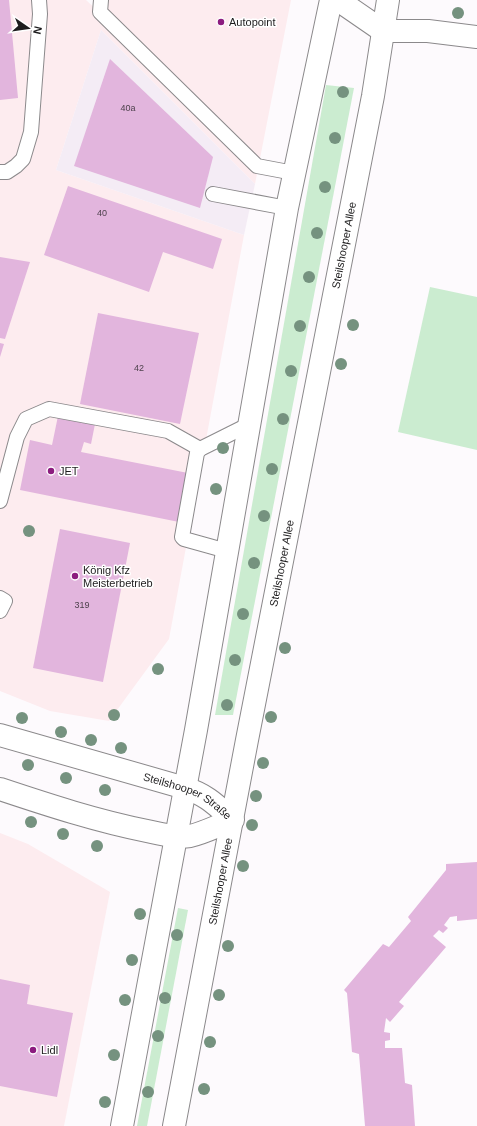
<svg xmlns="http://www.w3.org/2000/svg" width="477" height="1126" font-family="Arial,sans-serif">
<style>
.commercial{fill:#fdecef}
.built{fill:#f4ecf5}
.green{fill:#cbecd0}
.building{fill:#e2b5dd}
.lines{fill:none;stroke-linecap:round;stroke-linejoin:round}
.service-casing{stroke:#8b898b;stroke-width:16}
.tertiary-casing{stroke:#8b898b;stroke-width:24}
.secondary-casing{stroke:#8b898b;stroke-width:24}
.service{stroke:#fff;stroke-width:14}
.tertiary{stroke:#fff;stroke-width:22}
.secondary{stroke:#fff;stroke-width:22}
.tree{fill:#75927f}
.poi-dot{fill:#8c1c7f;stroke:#fff;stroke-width:1.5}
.labels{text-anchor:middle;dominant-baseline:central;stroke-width:3;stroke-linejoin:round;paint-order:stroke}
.number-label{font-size:9px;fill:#4e424d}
.poi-label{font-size:11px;fill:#1d1c1d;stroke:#fff;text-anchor:start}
.street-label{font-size:11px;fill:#1d1c1d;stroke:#fff}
</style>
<rect width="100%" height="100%" fill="#fdfafd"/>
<!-- commercial -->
<g class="commercial">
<path d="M0,0H86L99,12L97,0H291L255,184L101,30L56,170L244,235L169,639L109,721L50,711L0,691Z"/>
<path d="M0,833L28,844L110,892L64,1126H0Z"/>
</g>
<!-- built -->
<path class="built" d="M101,30L255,184L244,235L56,170Z"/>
<!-- green -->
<g class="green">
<path d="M326,85L354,88L233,715H215Z"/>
<path d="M430,287L477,297V450L398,432Z"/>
<path d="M178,908L188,910L147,1126H137Z"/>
</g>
<!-- building -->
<g class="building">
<path d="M0,0H9L18,98L0,100Z"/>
<path d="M110,59L213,157L200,208L74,166Z"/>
<path d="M68,186L222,239L213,269L163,252L149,292L44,255Z"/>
<path d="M0,257L30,262L5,339L0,338Z"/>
<path d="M98,313L199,333L180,424L80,404Z"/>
<path d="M0,343L4,344L0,357Z"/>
<path d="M58,416L95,424L91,444L84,442L81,452L188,473L179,522L20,490L30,440L52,445Z"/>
<path d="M60,529L130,543L103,682L33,668Z"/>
<path d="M477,862V919L457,921V916L450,917L444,925L448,928L443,933L439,930L433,936L446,947L399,1002L404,1006L390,1022L386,1018L384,1032L390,1033V1040L385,1041V1048H402L405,1083L412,1085L415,1126H365L359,1054L352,1052L347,993L344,990L383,944L389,947L411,921L408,917L446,870V864Z"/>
<path d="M0,979L30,985L27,1004L73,1013L57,1097L0,1086Z"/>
</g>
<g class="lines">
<defs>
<g id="service">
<path d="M101,0L100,12L257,166L294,173"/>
<path d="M0,172H7L16,166L23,159L31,132L40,14L39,0"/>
<path d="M213,194L287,208"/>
<path d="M0,501L17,437L26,419L49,409L168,431L200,449"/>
<path d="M227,551L184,539L182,537L197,453L200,449L250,424"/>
<path d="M0,598L5,601L0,611"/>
</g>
<g id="tertiary">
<path d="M338,0L383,31H428L477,37"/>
<path id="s1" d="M0,735L185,788C207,795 216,805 233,820C219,825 204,833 190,836C175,838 161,834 147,831C97,821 48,805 0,789"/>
</g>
<g id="secondary">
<path d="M122,1126L196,730L287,208L331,0"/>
<path id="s2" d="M174,1126L247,740L373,96L388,0"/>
</g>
</defs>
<!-- service casing -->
<use href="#service" class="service-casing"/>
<!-- tertiary casing -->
<use href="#tertiary" class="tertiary-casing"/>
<!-- secondary casing -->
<use href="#secondary" class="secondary-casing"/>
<!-- service -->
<use href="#service" class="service"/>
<!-- tertiary -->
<use href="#tertiary" class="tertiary"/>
<!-- secondary -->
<use href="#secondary" class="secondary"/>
</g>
<!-- trees -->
<g class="tree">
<circle cx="458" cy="13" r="6"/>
<circle cx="343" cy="92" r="6"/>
<circle cx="335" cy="138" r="6"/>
<circle cx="325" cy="187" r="6"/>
<circle cx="317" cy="233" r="6"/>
<circle cx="309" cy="277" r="6"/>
<circle cx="353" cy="325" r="6"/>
<circle cx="300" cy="326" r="6"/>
<circle cx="341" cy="364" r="6"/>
<circle cx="291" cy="371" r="6"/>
<circle cx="283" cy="419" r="6"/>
<circle cx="223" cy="448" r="6"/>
<circle cx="272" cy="469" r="6"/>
<circle cx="216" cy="489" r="6"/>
<circle cx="264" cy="516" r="6"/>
<circle cx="29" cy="531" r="6"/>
<circle cx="254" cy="563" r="6"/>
<circle cx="243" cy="614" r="6"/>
<circle cx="285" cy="648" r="6"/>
<circle cx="235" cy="660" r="6"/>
<circle cx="158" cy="669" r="6"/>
<circle cx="227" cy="705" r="6"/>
<circle cx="114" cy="715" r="6"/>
<circle cx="271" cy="717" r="6"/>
<circle cx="22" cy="718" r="6"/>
<circle cx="61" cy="732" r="6"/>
<circle cx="91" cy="740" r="6"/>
<circle cx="121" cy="748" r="6"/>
<circle cx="263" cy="763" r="6"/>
<circle cx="28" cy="765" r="6"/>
<circle cx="66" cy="778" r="6"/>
<circle cx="105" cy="790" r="6"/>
<circle cx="256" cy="796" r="6"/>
<circle cx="31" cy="822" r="6"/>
<circle cx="252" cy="825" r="6"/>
<circle cx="63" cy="834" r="6"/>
<circle cx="97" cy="846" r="6"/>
<circle cx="243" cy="866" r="6"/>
<circle cx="140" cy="914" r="6"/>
<circle cx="177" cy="935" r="6"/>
<circle cx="228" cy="946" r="6"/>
<circle cx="132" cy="960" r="6"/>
<circle cx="219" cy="995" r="6"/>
<circle cx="165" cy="998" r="6"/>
<circle cx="125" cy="1000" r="6"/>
<circle cx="158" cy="1036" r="6"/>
<circle cx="210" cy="1042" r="6"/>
<circle cx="114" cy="1055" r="6"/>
<circle cx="204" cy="1089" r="6"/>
<circle cx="148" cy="1092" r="6"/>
<circle cx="105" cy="1102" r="6"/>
</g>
<!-- markers -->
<g class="poi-dot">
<circle cx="221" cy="22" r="4"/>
<circle cx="51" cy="471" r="4"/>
<circle cx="75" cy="576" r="4"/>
<circle cx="33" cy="1050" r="4"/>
</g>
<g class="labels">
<!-- number labels -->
<g class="number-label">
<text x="128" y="108">40a</text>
<text x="102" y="213">40</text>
<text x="139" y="368">42</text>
<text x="82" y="605">319</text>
</g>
<!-- poi labels -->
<g class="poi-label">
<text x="229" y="22">Autopoint</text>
<text x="59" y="471">JET</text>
<text x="83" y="570">König Kfz<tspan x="83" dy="13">Meisterbetrieb</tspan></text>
<text x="41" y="1050">Lidl</text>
</g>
<!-- street labels -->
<g class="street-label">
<text stroke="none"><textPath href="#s2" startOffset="897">Steilshooper Allee</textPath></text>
<text stroke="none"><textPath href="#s2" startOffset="573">Steilshooper Allee</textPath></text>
<text stroke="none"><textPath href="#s1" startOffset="198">Steilshooper Straße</textPath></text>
<text stroke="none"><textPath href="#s2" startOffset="249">Steilshooper Allee</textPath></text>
</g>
</g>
<!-- north arrow -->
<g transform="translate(28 28) rotate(103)" stroke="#ffffff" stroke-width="3" paint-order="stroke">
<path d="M0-3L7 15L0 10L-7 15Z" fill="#1d1c1d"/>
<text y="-6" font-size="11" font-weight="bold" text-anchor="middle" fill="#1d1c1d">N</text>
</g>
</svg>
